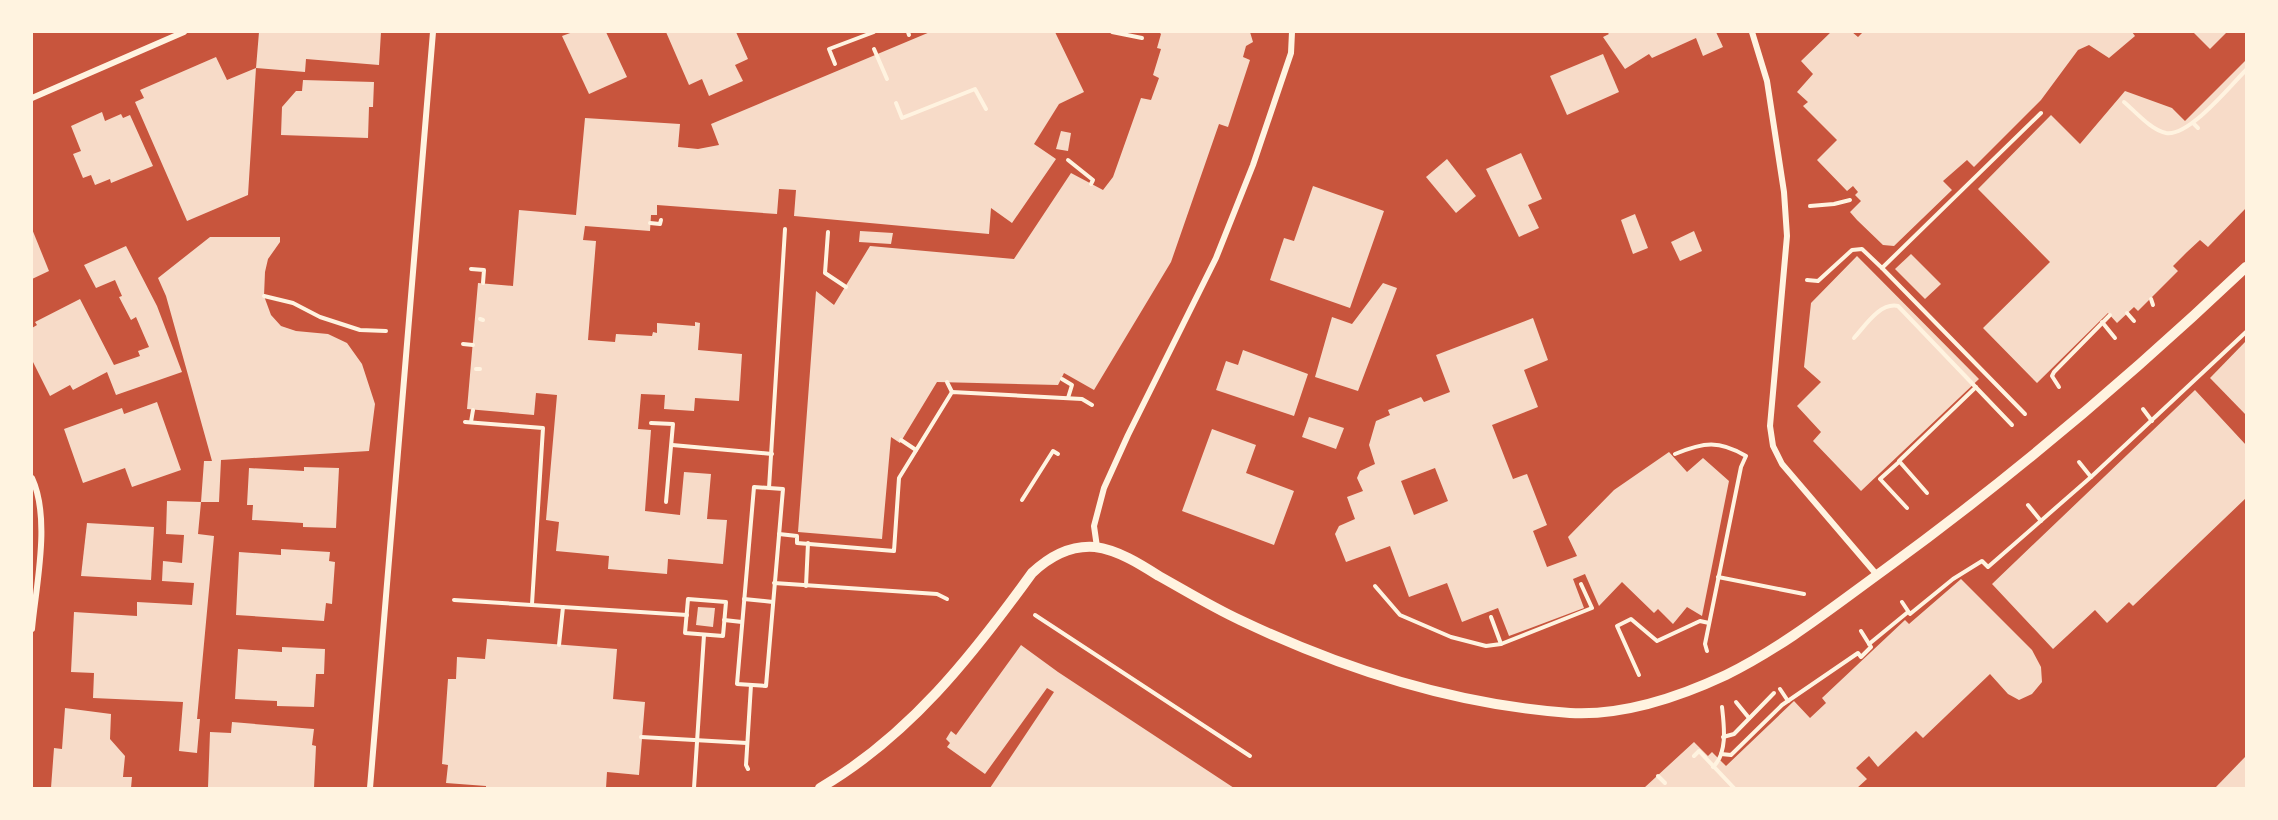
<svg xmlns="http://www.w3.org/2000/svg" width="2278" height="820" font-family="Overpass,sans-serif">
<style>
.building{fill:#f7dbc8;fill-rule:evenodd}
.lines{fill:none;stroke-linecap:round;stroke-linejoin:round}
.path{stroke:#fff3e0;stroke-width:4}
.minor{stroke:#fff3e0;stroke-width:6}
.tertiary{stroke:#fff3e0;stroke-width:10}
</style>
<rect width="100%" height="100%" fill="#c8553d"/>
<!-- building -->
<g class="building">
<path d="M259,32H381L379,65L306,59L305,72L256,68Z"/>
<path d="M573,32H606L627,77L589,94L562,36Z"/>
<path d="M666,32H736L748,59L735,65L743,81L709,96L702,79L689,85Z"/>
<path d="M930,32H1055L1084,92L1059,104L1034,144L1056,159L1012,223L991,208L989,234L794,216L796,190L779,189L777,214L657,205V215H651L650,231L585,226L583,240L596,241L588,340L615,342L616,334L652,336L653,332L657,333V323L695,326V322L700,323L698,350L742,354L739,401L695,398L694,411L664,409L665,395L641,394L638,429L651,430L645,511L680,515L684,472L711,474L707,519L727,520L723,564L668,559L667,574L608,569L609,556L556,551L559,522L546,520L557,395L536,393L534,415L467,409L478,283L513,286L519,210L576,215L585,118L680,124L678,147L698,149L719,145L711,124Z"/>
<path d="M1159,32H1250L1253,42L1246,46L1243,57L1250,60L1228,127L1219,124L1171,262L1094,390L1064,373L1058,385L937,382L900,443L891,437L882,539L798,532L816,291L834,305L870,246L1014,259L1071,173L1103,190L1113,177L1141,98L1151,100L1159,78L1153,75L1161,49L1157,48L1161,34Z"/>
<path d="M1607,32H1716L1723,47L1703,56L1696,38L1652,58L1649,54L1625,69L1603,37L1609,34Z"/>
<path d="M1831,32H1852L1858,37L1863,32H2132L2135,36L2109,58L2089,45L2078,50L2041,100L1974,167L1967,160L1943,181L1952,190L1894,246L1883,245L1857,220L1850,212L1861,201L1855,195L1858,192L1853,186L1847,191L1817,160L1837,140L1803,106L1808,102L1797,92L1813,74L1801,61Z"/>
<path d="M2193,32H2227L2210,49Z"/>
<path d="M1603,54L1619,92L1567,115L1550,76Z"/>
<path d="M216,57L227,80L256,68L248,195L187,221L135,102L144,98L140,90Z"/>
<path d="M2246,60V208L2208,247L2200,240L2187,252L2173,266L2178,271L2138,311L2134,307L2117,323L2108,313L2037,383L1983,328L2050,262L1978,189L2051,115L2080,144L2125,91L2172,108L2185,121Z"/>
<path d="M303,80L374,82L373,107H369L368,138L281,135L282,107L296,91H302Z"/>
<path d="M102,112L105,121L121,114L123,118L130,115L153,166L111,183L110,179L95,185L91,175L83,178L73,154L81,151L71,126Z"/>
<path d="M1061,131L1071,133L1068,151L1056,149Z"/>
<path d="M1521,153L1542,199L1528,205L1539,228L1519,237L1486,169Z"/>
<path d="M1447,159L1476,196L1456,213L1426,177Z"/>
<path d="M1313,186L1384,211L1350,308L1270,280L1284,238L1294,241Z"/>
<path d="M1635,214L1648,248L1633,254L1621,220Z"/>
<path d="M32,229L49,271L32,279Z"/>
<path d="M860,231L893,233L891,244L859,242Z"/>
<path d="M1694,231L1702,251L1680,261L1671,242Z"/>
<path d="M210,237H280V242L268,259L265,272L264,296L271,315L281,326L296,331L328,334L347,343L362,364L375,404L369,451L221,460L219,502H201L204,461H212L166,296L158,278Z"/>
<path d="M126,246L157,306L182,372L116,395L107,372L73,390L70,385L50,396L32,360V328L37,325L35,322L80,299L114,365L140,356L138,351L149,347L136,317L131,320L119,297L122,296L115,280L96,288L84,265Z"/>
<path d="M1911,254L1941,284L1925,299L1895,269Z"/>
<path d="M1857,256L1979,379L1861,491L1813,441L1821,432L1797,406L1821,382L1804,367L1811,303Z"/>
<path d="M1383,283L1397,288L1358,391L1315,377L1332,317L1352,324Z"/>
<path d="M1533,318L1548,360L1524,370L1538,407L1492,425L1513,479L1527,474L1547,525L1533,531L1547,567L1577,556L1568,537L1614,490L1669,452L1687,472L1703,458L1729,481L1702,616L1687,607L1673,624L1658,609L1654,613L1622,582L1599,606L1585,574L1573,579L1584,608L1509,636L1498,608L1462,622L1447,583L1409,597L1390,546L1346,562L1335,534L1339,526L1355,519L1347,497L1363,491L1357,478L1360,471L1375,464L1369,445L1376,421L1390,415L1388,410L1406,403L1421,397L1424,402L1450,392L1436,355ZM1435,468L1448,501L1414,515L1401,481Z"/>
<path d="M2246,341V415L2210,378Z"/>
<path d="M1243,350L1308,374L1294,416L1216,390L1226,361L1238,365Z"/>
<path d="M2195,390L2246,445V498L2133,606L2129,602L2107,623L2095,610L2053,649L1992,584Z"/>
<path d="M157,402L181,470L132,487L125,468L83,483L64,429L122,408L124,414Z"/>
<path d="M1309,417L1344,428L1336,449L1302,437Z"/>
<path d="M1212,429L1256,445L1246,473L1294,491L1274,545L1182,511Z"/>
<path d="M304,467L339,468L336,528L303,527V523L252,520L253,505H247L249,468L304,471Z"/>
<path d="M167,501L201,502L198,534L214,536L197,719H200L197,753L179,751L183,702L93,698L94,673L71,672L74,612L137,616V602L192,605L194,583L162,581L163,561L182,563L184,535L166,534Z"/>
<path d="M87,523L154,527L151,580L81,576Z"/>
<path d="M281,549L330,552L329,561L335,562L332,604L326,603L324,621L236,615L239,552L281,555Z"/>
<path d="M1961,579L2032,650L2041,667L2042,682L2032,694L2019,700L2008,694L1990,674L1923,738L1916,731L1878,767L1869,756L1856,768L1867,779L1857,788H1644L1694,742L1708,756L1712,752L1726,766L1794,701L1810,718L1826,703L1822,698L1905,620L1909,624Z"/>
<path d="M698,607L715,608L713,627L696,625Z"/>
<path d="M487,639L617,649L613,699L645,702L639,775L607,772L606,788H486V786L446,783L448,765L442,764L448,679H456L457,657L485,659Z"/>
<path d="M1021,645L1058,672L1234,788H990L1054,692L1047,688L985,774L947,747L950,743L946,739L951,731L956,735Z"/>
<path d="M282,647L325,649L324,674H316L314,707L277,706V701L235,699L238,649L282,652Z"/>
<path d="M65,708L111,714L110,739L125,756L123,777H132L131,788H51L54,748L62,749Z"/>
<path d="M232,722L314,729L312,745L316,746L314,788H208L210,732L231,733Z"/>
<path d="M2246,756V788H2215Z"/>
</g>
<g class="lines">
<!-- path -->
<g class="path">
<path d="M908,32L909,35"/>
<path d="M1112,32L1142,38"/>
<path d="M874,49L887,79"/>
<path d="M835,64L829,49L874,32"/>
<path d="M2124,102C2136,112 2151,130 2166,133C2189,137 2231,85 2246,70"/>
<path d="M896,103L902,118L975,89L986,109"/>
<path d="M2193,123L2198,128"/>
<path d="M1068,160L1093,180L1091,184"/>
<path d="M1810,206L1834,204L1850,200"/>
<path d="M650,223L660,224L661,220"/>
<path d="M828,232L825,273L846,287"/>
<path d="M1882,268L2025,414"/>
<path d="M471,269L484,270L483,283"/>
<path d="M1807,280L1818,281L1852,250L1862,249L1882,268L2041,113"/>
<path d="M264,296L293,303L320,317L360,330L386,331"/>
<path d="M2151,299L2153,305"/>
<path d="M2127,313L2134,321"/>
<path d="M480,319L483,320"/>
<path d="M2102,322L2115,338"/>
<path d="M1854,338C1865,326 1880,302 1898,306L2012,425"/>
<path d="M463,344L473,345"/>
<path d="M476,369H480"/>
<path d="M1062,379L1072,385L1068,398"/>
<path d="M947,382L952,392"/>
<path d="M2059,387L2052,376L2054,372L2110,315"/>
<path d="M2143,409L2152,421"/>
<path d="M465,422L543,428L532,604"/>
<path d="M471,422L473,410"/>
<path d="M651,423L673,424L666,502"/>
<path d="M901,440L916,450"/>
<path d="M672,445L772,454"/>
<path d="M1675,454C1704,442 1719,440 1746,456L1741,467L1705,644L1707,651"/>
<path d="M1899,462L1880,479L1907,508"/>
<path d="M2079,462L2091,477"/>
<path d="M754,487L783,489L766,686L737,684Z"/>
<path d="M769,488L785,229"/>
<path d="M1927,493L1899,461L1976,387"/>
<path d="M1022,500L1053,451L1058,454"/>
<path d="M2028,505L2041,521"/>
<path d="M779,534L797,536V543L894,551L899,478L952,392L1082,399L1092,405"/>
<path d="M1718,577L1804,594"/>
<path d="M774,583L937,594L947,599"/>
<path d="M806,586L808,543"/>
<path d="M1375,586L1400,615L1451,637L1486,646L1501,644L1491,617"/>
<path d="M688,599L726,602L723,636L685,633Z"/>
<path d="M744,599L773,602"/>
<path d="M454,600L687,615"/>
<path d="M1902,602L1910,614L1953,579L1982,561L1988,567L2091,477L2246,332"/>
<path d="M1035,615L1250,756"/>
<path d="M724,620L742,622"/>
<path d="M1501,644L1592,608L1581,584"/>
<path d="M1869,644L1908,612"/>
<path d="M559,645L563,607"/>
<path d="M1639,675L1617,626L1631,619L1657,641L1700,621L1709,623"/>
<path d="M1780,689L1788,701"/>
<path d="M1736,702L1749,718"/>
<path d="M641,737L747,743"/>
<path d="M1723,737L1734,734L1774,693"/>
<path d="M1721,754L1731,755L1782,705L1858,653L1861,657L1871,647L1861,631"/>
<path d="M1694,756L1699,751L1734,788"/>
<path d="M1713,767C1728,753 1724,725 1722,707"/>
<path d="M748,769L746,765L751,685"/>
<path d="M1658,776L1665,783"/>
<path d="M694,788L704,635"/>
</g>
<!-- minor -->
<g class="minor">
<path d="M1752,32L1767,81L1784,192L1787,236L1770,426L1773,446L1782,464L1877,575"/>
<path d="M32,98L184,32"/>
<path d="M32,478C51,519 36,585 32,629"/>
<path d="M1097,547L1094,526L1104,488L1128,435L1216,258L1253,165L1291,53L1292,32"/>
<path d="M370,788L433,32"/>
</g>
<!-- tertiary -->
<path class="tertiary" d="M820,788C909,736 972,656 1032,573C1049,557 1071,545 1095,547C1118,550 1140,564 1159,576C1186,591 1212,607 1240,620C1343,669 1456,705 1570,713C1623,716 1679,697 1726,675C1783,647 1833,607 1884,570C2012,477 2132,375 2246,267"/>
</g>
<!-- border -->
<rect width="2278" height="820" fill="none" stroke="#fff3e0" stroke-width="66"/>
</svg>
